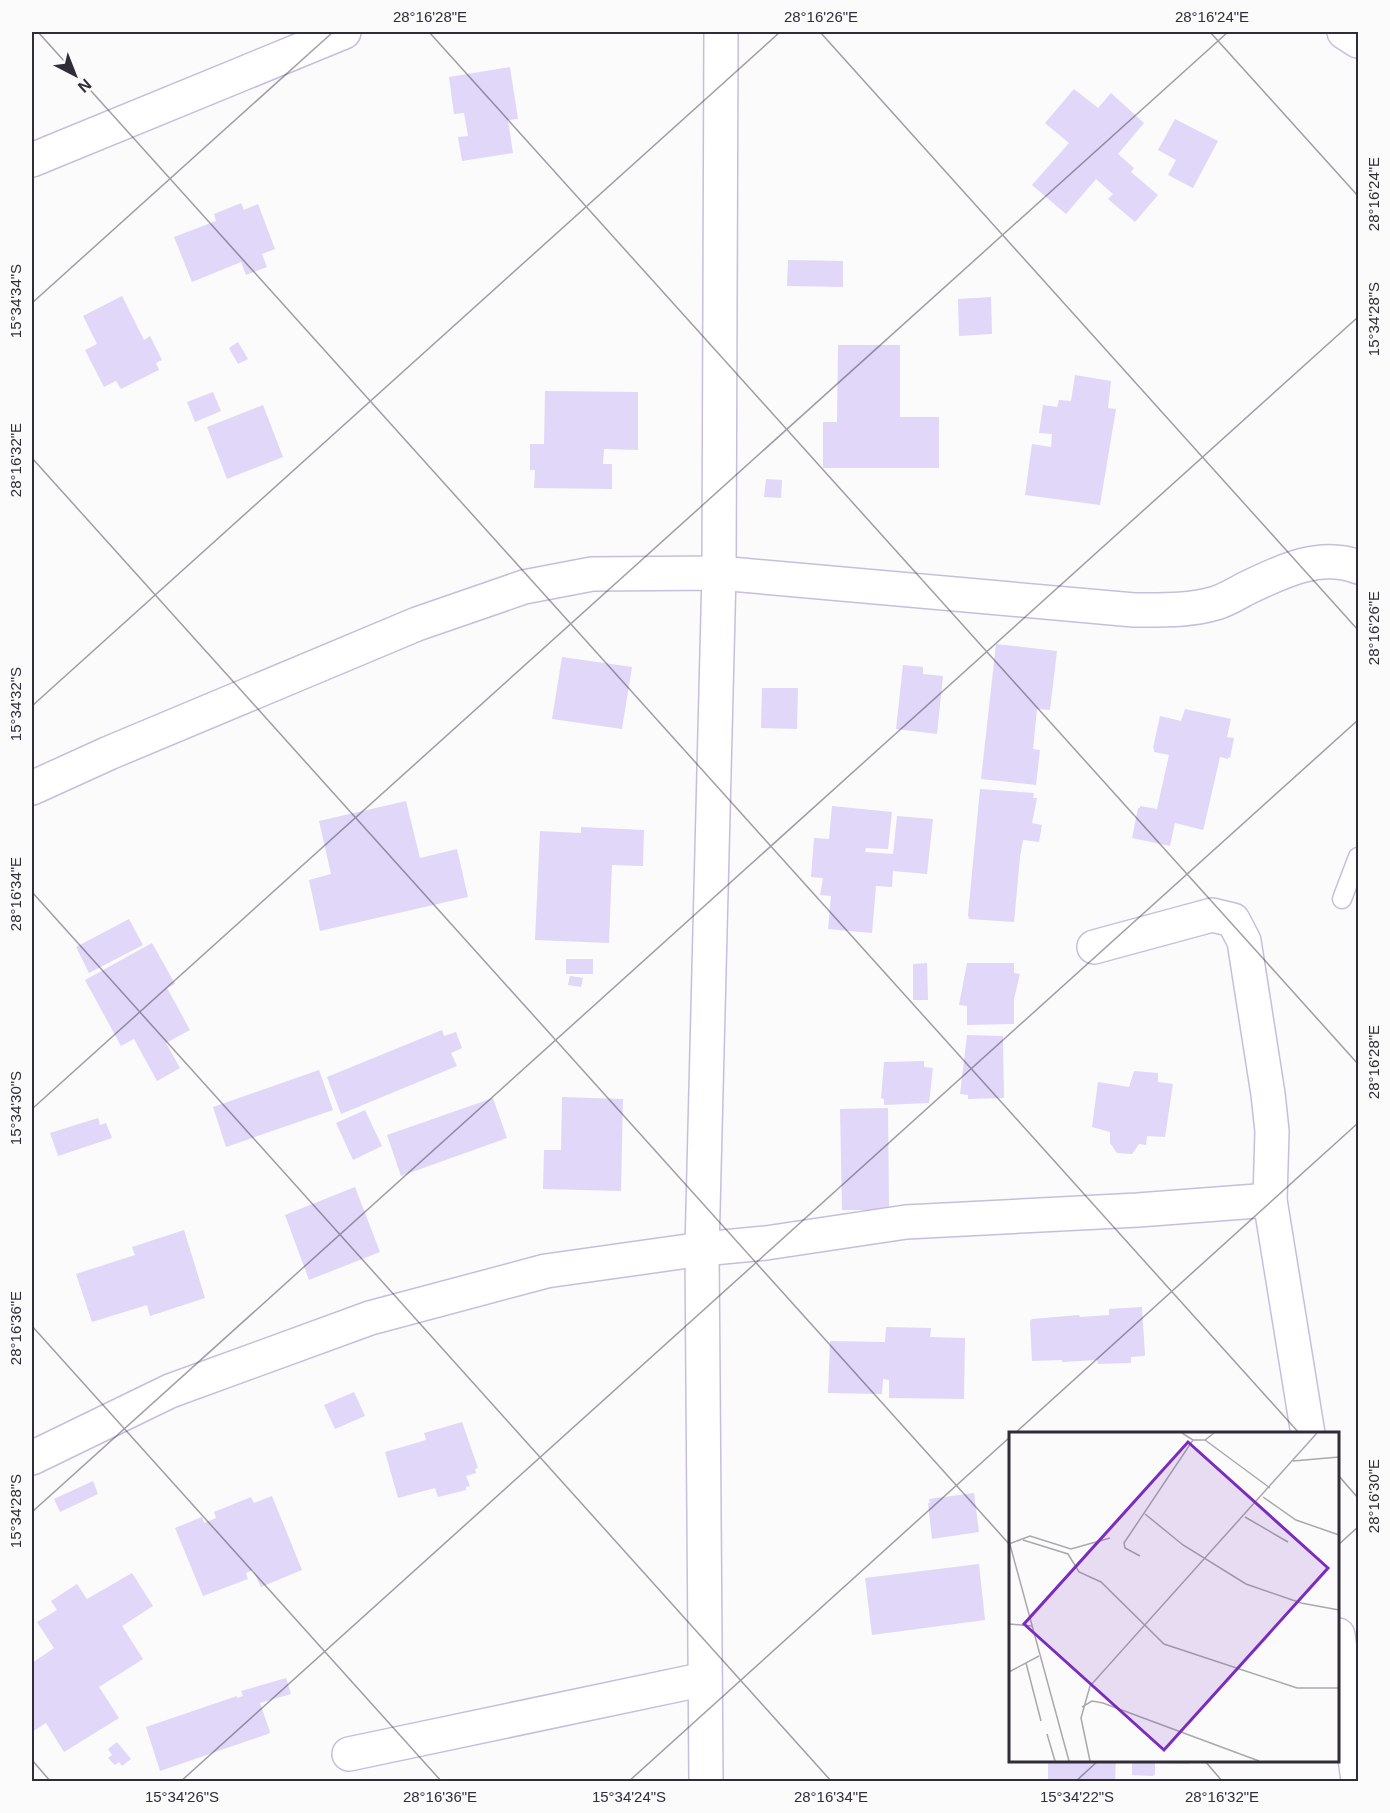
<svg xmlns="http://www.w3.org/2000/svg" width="1390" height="1813" font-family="Arial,sans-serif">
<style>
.building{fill:#e0d7f9}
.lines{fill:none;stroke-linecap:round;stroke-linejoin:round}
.service-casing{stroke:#c7bedf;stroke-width:21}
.minor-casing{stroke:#c7bedf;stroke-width:36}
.trunk-casing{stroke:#c7bedf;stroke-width:36}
.service{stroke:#fff;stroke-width:18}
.minor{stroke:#fff;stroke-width:33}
.trunk{stroke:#fff;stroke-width:33}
.ticks{fill:none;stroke:#302c39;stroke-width:1.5;stroke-opacity:0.45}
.inset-road{fill:none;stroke:#aaa8ad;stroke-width:1.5}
.view{fill:#7b2cbf;fill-opacity:0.15;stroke:#7b2cbf;stroke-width:3}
.inset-edge{fill:none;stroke:#302c39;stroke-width:3}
.neatline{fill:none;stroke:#302c39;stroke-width:2}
.ticks-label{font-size:15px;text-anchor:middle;fill:#302c39}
</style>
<rect width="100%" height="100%" fill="#fbfbfb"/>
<!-- building -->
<g class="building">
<path d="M510,67L518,119L508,120L513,153L462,161L458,137L468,136L464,113L454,114L449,77Z"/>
<path d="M1074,89L1098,108L1111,93L1144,123L1118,154L1134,168L1131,172L1158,195L1135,222L1108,199L1113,194L1096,179L1066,214L1032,185L1069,143L1045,123Z"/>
<path d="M1175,119L1218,141L1193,188L1168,175L1176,160L1158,150Z"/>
<path d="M241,203L244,210L258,204L275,249L262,254L267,267L246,275L241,262L192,282L174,237L216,221L214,214Z"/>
<path d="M788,260L843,261V287L787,286Z"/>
<path d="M122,296L144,340L150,336L162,360L156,363L159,370L121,389L116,381L104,387L85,350L97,344L83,316Z"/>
<path d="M991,297L992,334L959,336L958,299Z"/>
<path d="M238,342L248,359L238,364L229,348Z"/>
<path d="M838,345H900V417H939V468H823V422H837Z"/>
<path d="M1075,375L1111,381L1108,408L1116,409L1100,505L1025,495L1032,444L1051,447L1052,434L1039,433L1043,405L1057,407L1059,400L1071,401Z"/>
<path d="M545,391L638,392V450L604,449L603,464H612V489L534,488L535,470H530V444H544Z"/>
<path d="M213,392L221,411L195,422L187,402Z"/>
<path d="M263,405L283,457L227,479L207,427Z"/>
<path d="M766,479L782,480L781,498L764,497Z"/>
<path d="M996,644L1057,651L1050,710L1037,709L1033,749L1040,750L1036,785L981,779Z"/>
<path d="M562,657L632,667L622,729L552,719Z"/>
<path d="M903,665L923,667V674L943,676L937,734L896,729Z"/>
<path d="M762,688H798L797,729L761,728Z"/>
<path d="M1185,709L1231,719L1227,737L1234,738L1230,758L1228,757V759L1220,757L1204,827L1203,830L1175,823L1170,846L1132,838L1138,808H1140V806L1157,809L1169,755L1154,752V749L1153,748L1160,716L1181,721Z"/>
<path d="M980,789L1034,793L1033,798H1037L1032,823L1042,825L1039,842L1023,840L1020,857L1014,922L969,919L968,915Z"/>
<path d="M406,801L420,858L457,849L468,897L320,931L309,880L331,874L319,821Z"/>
<path d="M832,806L892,812L888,849L866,848L865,852L893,854L897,816L933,819L927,874L893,871L892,887L876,886L872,933L828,929L831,896L820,895L823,878L811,877L814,838L829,839Z"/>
<path d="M581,827L644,830L643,866L612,865L609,943L535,940L540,831L581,833Z"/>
<path d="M129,919L143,945L89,973L76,947Z"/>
<path d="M152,943L175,984L167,988L190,1030L166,1043L180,1068L157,1081L134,1039L121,1046L85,980Z"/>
<rect x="566" y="959" width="27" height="15"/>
<path d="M927,963L928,1000H913V964Z"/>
<path d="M967,963H1014V973L1020,974L1014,999V1024L967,1025V1006L959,1005Z"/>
<path d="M570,976L583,978L581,987L568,985Z"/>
<path d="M442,1030L444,1036L456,1032L462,1048L451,1053L457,1066L341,1114L327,1077Z"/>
<path d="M967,1035L1003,1036L1004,1098L968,1099V1095L960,1094Z"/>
<path d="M924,1061V1067L933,1068L929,1103L884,1105V1099L881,1098L884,1062Z"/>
<path d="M319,1070L333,1110L226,1147L213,1107Z"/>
<path d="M1134,1071L1158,1073V1082L1173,1084L1165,1137L1147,1136L1146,1145L1139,1144L1132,1154L1117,1153L1110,1143V1132L1092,1127L1098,1082L1129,1087Z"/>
<path d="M562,1097L623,1099L621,1191L543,1189L544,1150H561Z"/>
<path d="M493,1098L507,1138L401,1176L387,1135Z"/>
<path d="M888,1108L889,1210H842L840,1109Z"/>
<path d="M365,1110L382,1146L353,1160L336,1123Z"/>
<path d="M98,1118L100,1125L106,1123L112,1138L58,1156L50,1133Z"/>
<path d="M355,1187L380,1252L309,1280L285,1215Z"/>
<path d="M184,1230L205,1298L150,1316L147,1305L92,1322L76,1274L135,1255L132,1247Z"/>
<path d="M1142,1307L1145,1355L1144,1356L1131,1357V1363L1098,1364L1097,1360L1062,1362V1360L1032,1361L1030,1321L1032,1319L1079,1315L1080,1317L1109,1315V1309Z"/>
<path d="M886,1327L931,1328L930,1337L965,1338L964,1399L889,1398V1380L883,1379L882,1394L828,1393L830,1341L885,1342Z"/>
<path d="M354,1392L365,1416L335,1429L324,1405Z"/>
<path d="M462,1422L478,1468L475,1469L476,1473L466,1476L470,1486L466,1487V1490L438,1497L435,1488L398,1498L385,1452L426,1440L424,1433Z"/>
<path d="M93,1481L98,1494L60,1512L54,1499Z"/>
<path d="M974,1493L979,1532L932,1539L928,1503H930L929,1499Z"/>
<path d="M272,1496L302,1570L261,1587L253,1570L246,1573L248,1579L203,1596L175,1528L202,1517L204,1523L216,1518L214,1512L251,1497L254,1503Z"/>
<path d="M979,1564L985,1620L872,1635L865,1578Z"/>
<path d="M132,1573L153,1606L122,1626L143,1659L99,1687L119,1718L64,1752L46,1723L32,1732V1663L54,1648L37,1622L57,1610L51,1601L77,1584L87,1599Z"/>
<path d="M286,1678L291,1694L260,1703L270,1732L268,1734L160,1771L146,1727L237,1696V1698L243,1696L241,1691Z"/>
<path d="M117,1742L131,1759L122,1766L119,1762L115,1765L108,1758L112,1755L108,1749Z"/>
<path d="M1048,1760H1116L1115,1782H1048Z"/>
<path d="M1132,1760H1189V1764L1155,1763V1774L1153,1776L1132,1775Z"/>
</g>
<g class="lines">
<defs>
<path id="service" d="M1342,899L1358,857"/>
<g id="minor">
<path d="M32,160L344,32"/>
<path d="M32,788L109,753L417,624L524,587L592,574L719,573L1134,610C1162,610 1189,611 1216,603C1226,600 1236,594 1245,589C1280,572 1320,552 1358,567"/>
<path d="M1094,947L1212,915L1233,920L1244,941L1268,1094L1272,1131L1270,1200L1308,1434"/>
<path d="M32,1458L170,1391L370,1318L546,1271L702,1249L766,1243L906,1222L1138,1210L1270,1200"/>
<path d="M1338,1635L1358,1780"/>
<path d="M349,1754L705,1679"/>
<path d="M706,1782L702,1249L719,573L721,32"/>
</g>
<path id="trunk" d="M1344,32L1358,41"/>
</defs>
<!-- service casing -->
<use href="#service" class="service-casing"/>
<!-- minor casing -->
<use href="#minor" class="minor-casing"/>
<!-- trunk casing -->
<use href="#trunk" class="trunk-casing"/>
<!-- service -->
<use href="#service" class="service"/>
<!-- minor -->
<use href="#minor" class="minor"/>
<!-- trunk -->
<use href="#trunk" class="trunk"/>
</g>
<!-- ticks -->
<path class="ticks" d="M38,32L1300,1434M429,32L1358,1064M820,32L1358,630M1210,32L1358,196M32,303L333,32M32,458L1010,1545M32,706L780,32M32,892L832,1782M32,1109L1228,32M32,1326L442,1782M1014,1434L1358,1123M1338,1475L1358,1498M32,1512L1358,317M1338,1545L1358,1527M32,1760L51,1782M1204,1760L1223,1782M180,1782L1358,720M628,1782L1010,1437M1075,1782L1099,1760"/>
<!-- overview -->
<g transform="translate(1009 1432)">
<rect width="330" height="330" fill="#fbfbfb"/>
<path class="inset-road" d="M184,8H196L205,1M196,8L261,56M284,29L330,25M254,65L287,88L330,103M136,82L174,113L237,152L292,171L330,178M236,85L279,110M14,108L59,122L70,140L92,150L155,212L288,256H330M0,109L60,329M0,112L21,104L62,117L101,106M131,124L116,116L115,111L184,8L173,1M0,192L23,194M17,231L32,289M0,240L30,224M73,275L83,269L94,271L250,329M38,302L46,329M81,329L72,286L81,254L308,1"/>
<path class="view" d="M179,10L319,136L155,318L15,192Z"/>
<rect width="330" height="330" class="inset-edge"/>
</g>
<!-- border -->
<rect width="1390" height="1813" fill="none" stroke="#fbfbfb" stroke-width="66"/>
<!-- north arrow -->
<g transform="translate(75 75) rotate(138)" stroke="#fbfbfb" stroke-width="4.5" paint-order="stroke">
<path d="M0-4.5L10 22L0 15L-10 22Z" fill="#302c39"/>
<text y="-9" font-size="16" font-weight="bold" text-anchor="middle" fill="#302c39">N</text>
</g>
<rect x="33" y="33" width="1324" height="1747" class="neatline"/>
<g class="ticks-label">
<text x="430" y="22">28°16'28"E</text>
<text x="821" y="22">28°16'26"E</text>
<text x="1212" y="22">28°16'24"E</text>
<text transform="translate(1374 194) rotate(-90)" y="5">28°16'24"E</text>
<text transform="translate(16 301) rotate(-90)" y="5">15°34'34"S</text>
<text transform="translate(1374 319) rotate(-90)" y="5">15°34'28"S</text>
<text transform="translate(16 460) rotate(-90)" y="5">28°16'32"E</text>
<text transform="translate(1374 628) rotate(-90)" y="5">28°16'26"E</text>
<text transform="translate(16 704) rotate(-90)" y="5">15°34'32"S</text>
<text transform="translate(16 894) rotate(-90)" y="5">28°16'34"E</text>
<text transform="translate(1374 1062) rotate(-90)" y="5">28°16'28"E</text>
<text transform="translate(16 1108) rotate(-90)" y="5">15°34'30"S</text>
<text transform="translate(16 1328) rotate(-90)" y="5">28°16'36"E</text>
<text transform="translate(1374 1496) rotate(-90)" y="5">28°16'30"E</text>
<text transform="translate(16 1511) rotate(-90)" y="5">15°34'28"S</text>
<text x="182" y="1802">15°34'26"S</text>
<text x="440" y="1802">28°16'36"E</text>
<text x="629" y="1802">15°34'24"S</text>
<text x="831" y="1802">28°16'34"E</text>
<text x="1077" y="1802">15°34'22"S</text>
<text x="1222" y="1802">28°16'32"E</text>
</g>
</svg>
